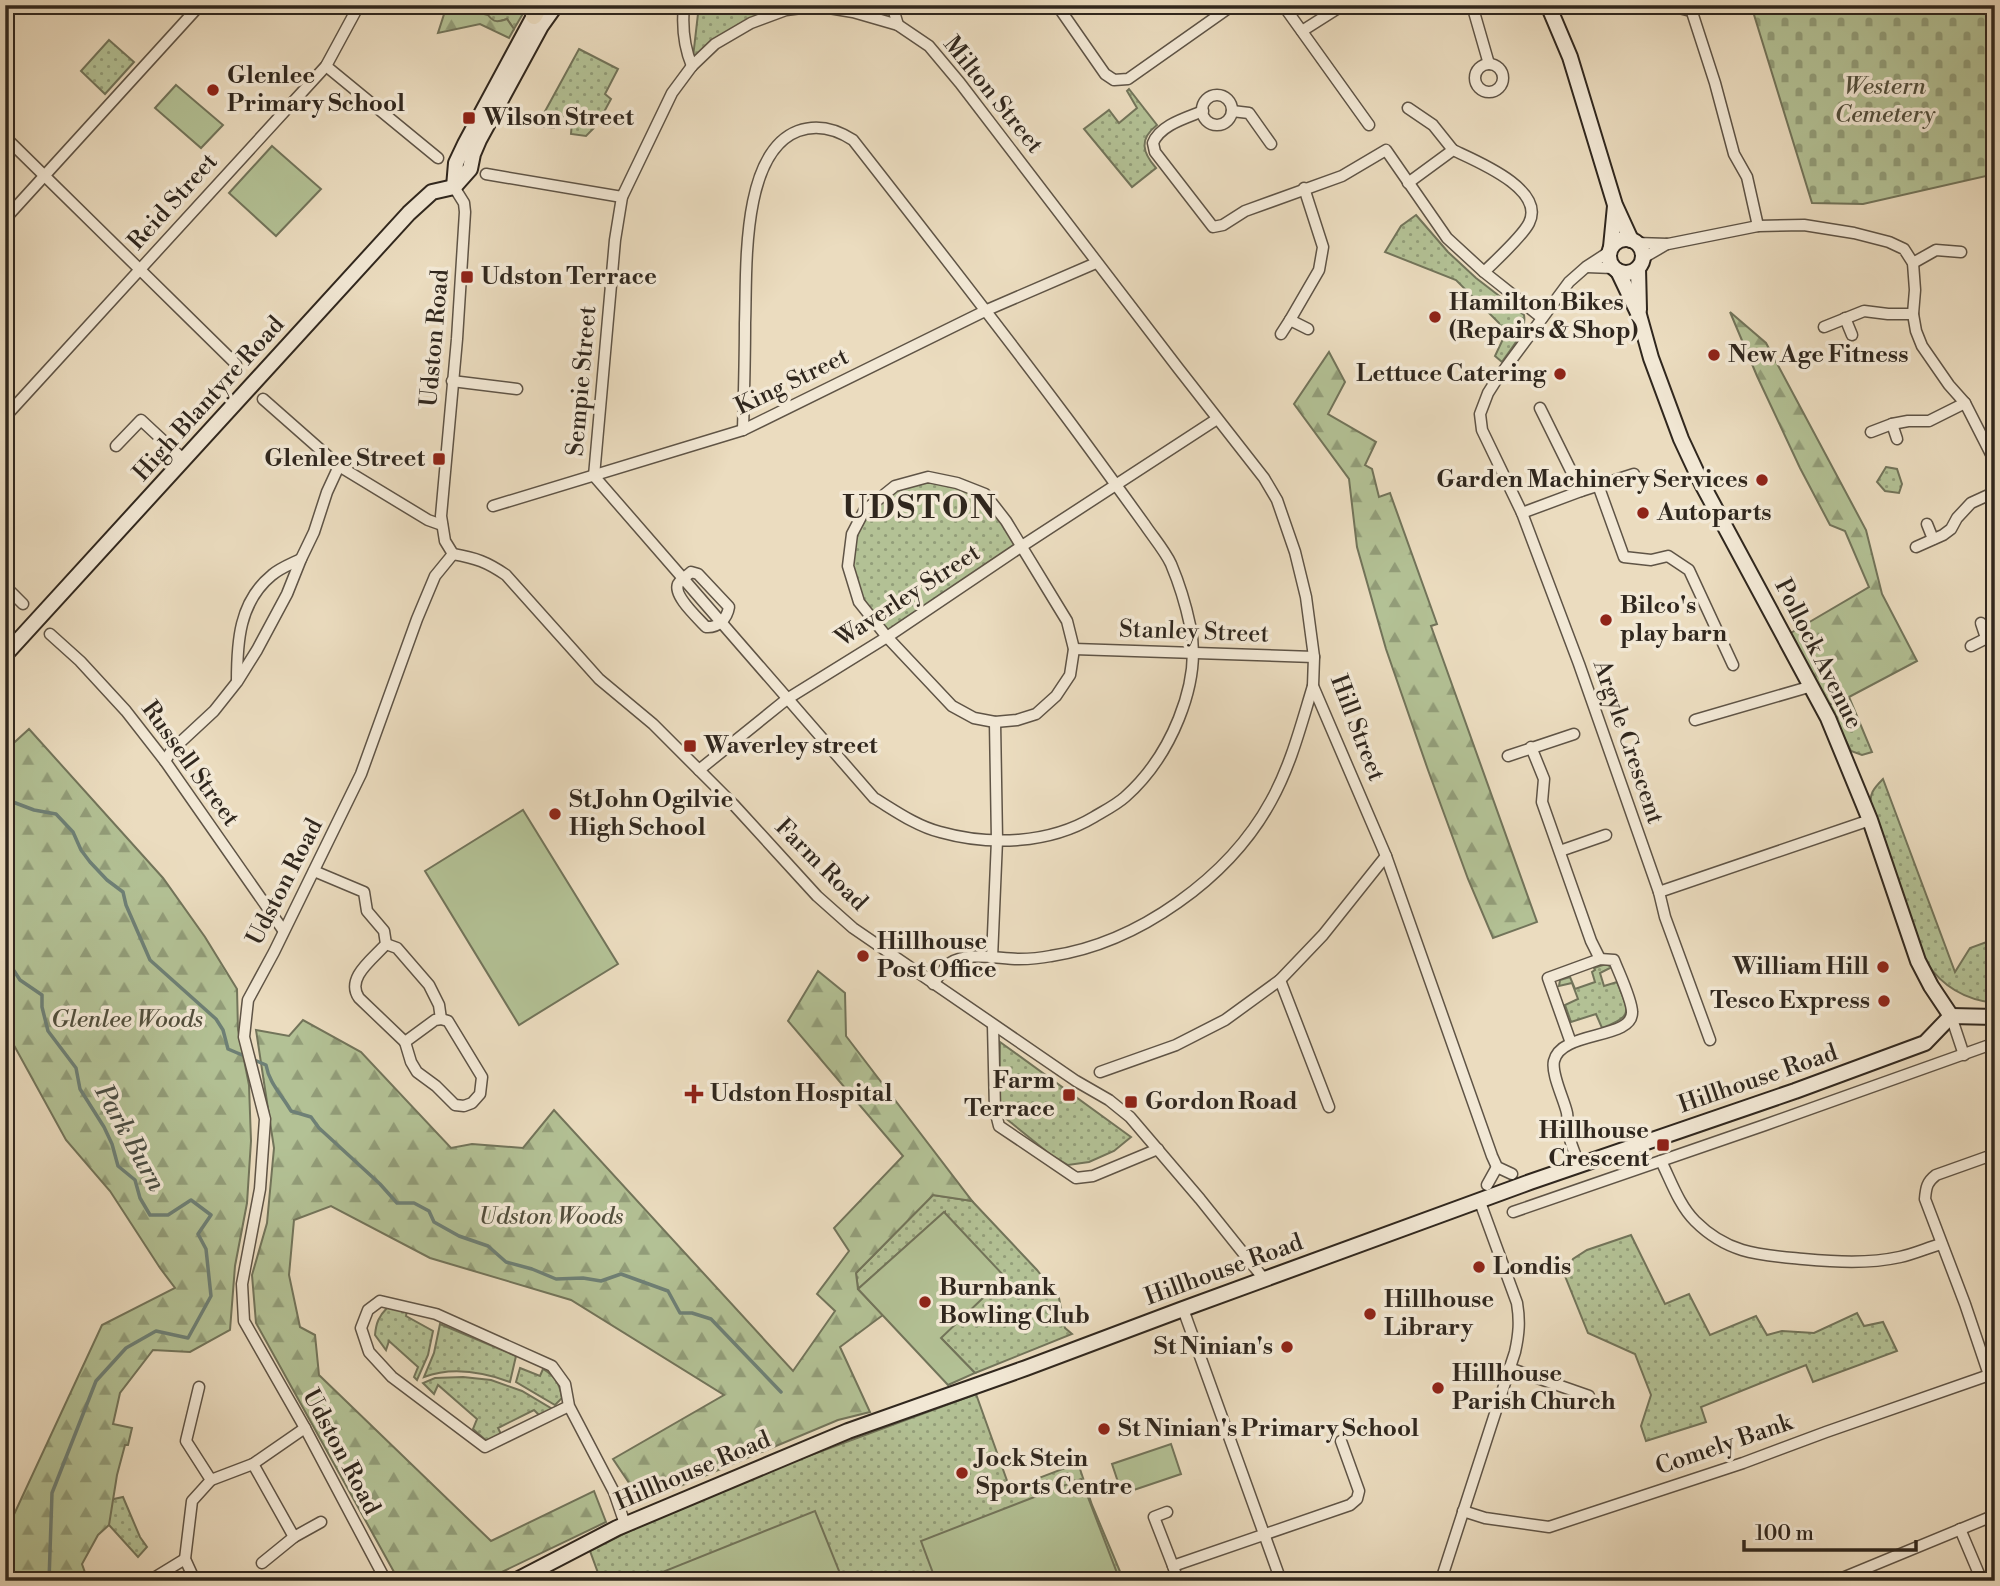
<svg xmlns="http://www.w3.org/2000/svg" width="2000" height="1586" font-family="'Libre Bodoni',serif">
<style>
.grass{fill:url(#grass-dots);stroke:#72745a;stroke-width:2}
.forest{fill:url(#forest-firs);stroke:#72745a;stroke-width:2}
.cemetery{fill:url(#cemetery-stones);stroke:#72745a;stroke-width:2}
.garden{fill:#b3c195;stroke:#72745a;stroke-width:2}
.lines{fill:none;stroke-linecap:round;stroke-linejoin:round}
.stream{stroke:#6e8076;stroke-width:3.5}
.street-casing{stroke:#5f5446;stroke-width:13}
.secondary-casing{stroke:#30271e;stroke-width:18}
.primary-casing{stroke:#30271e;stroke-width:19}
.street{stroke:#f2e8d5;stroke-width:10}
.secondary{stroke:#f2e8d5;stroke-width:14}
.primary{stroke:#ebdcbf;stroke-width:16}
.poi-dot{fill:#8f2418;stroke:#f2e8d5;stroke-width:2.5}
.labels{text-anchor:middle;dominant-baseline:central;stroke-width:7;stroke-linejoin:round;paint-order:stroke}
.poi-label{font-size:24px;font-weight:bold;fill:#30271e;stroke:#f2e8d5;text-anchor:start}
.park-label{font-size:24px;font-style:italic;fill:#514e3c;stroke:#f2e8d5}
.street-label{font-size:24px;fill:#30271e;stroke:#f2e8d5}
.water-label{font-size:26px;font-style:italic;fill:#4a4c42;stroke:#f2e8d5}
.district-label{font-size:32px;font-weight:bold;letter-spacing:2px;fill:#30271e;stroke:#f2e8d5}
</style>
<defs>
<pattern id="grass-dots" width="8" height="8" patternUnits="userSpaceOnUse" patternTransform="scale(1.75)"><rect width="8" height="8" fill="#b3c195"/><path d="M2 2h.1M6 6h.1" fill="none" stroke="#929d79" stroke-width="1.8" stroke-linecap="round"/></pattern>
<pattern id="forest-firs" width="22" height="20" patternUnits="userSpaceOnUse" patternTransform="scale(1.75)"><rect width="22" height="20" fill="#b3c195"/><path d="M5 1l3.5 6h-7zM16 11l3.5 6h-7z" fill="#929d79"/></pattern>
<pattern id="cemetery-stones" width="16" height="16" patternUnits="userSpaceOnUse" patternTransform="scale(1.75)"><rect width="16" height="16" fill="#b3c195"/><path d="M2 7V4a2 2 0 0 1 4 0v3zM10 15v-3a2 2 0 0 1 4 0v3z" fill="#929d79"/></pattern>
</defs>
<rect width="100%" height="100%" fill="#ebdcbf"/>
<filter id="stains"><feTurbulence type="fractalNoise" baseFrequency=".00286" numOctaves="4"/><feColorMatrix values="0 0 0 0 .2 0 0 0 0 .09 0 0 0 0 .02 0 0 0 .5 -.17"/></filter>
<radialGradient id="worn" r=".72"><stop offset=".6" stop-color="#630" stop-opacity="0"/><stop offset="1" stop-color="#630" stop-opacity=".3"/></radialGradient>
<!-- grass -->
<g class="grass">
<path d="M458,5H476L486,9L499,5H528L514,29L507,19L498,22L455,14Z"/>
<path d="M699,5H892L898,25L817,6L751,23L692,66Z"/>
<path d="M109,40L134,62L105,94L81,71Z"/>
<path d="M579,49L618,69L605,94L611,99L597,125L586,136L571,134L572,121L555,119L554,128L537,126Z"/>
<path d="M1129,89L1157,125C1139,139 1142,152 1156,168L1132,187L1084,129L1109,110L1119,123L1137,108L1127,91Z"/>
<path d="M1416,215L1448,252L1476,278L1524,315C1527,332 1511,348 1502,362L1495,356L1504,337L1499,323L1456,280L1385,252L1401,226Z"/>
<path d="M1886,467L1897,469L1902,484L1899,493L1885,491L1877,482Z"/>
<path d="M928,477L985,494L1022,546L887,637L859,602L848,566L852,534L864,511L895,486Z"/>
<path d="M1849,697L1872,752L1862,755L1851,751L1828,705Z"/>
<path d="M1883,779L1955,972L1970,948L1995,939V1003C1965,1000 1942,986 1926,962L1871,808C1869,794 1873,789 1883,779Z"/>
<path d="M1606,964L1612,967L1600,973L1604,986L1617,982C1628,1011 1635,1016 1602,1028L1596,1014L1571,1022L1565,1005L1578,999L1572,983L1559,986L1560,980L1570,977L1575,989L1595,982L1592,972L1595,970L1594,968Z"/>
<path d="M1000,1042L1131,1137L1114,1151L1089,1162L1068,1165L1051,1155L1004,1117L999,1097Z"/>
<path d="M933,1195L972,1201L1037,1270L1059,1298L1065,1328L1072,1334L975,1373L941,1338L945,1212L858,1289L856,1273Z"/>
<path d="M1631,1235L1665,1304L1689,1294L1710,1335L1756,1316L1767,1335L1782,1331L1814,1333L1857,1313L1864,1326L1883,1322L1897,1351L1813,1382L1806,1365L1701,1407L1706,1422L1646,1441L1641,1426L1651,1395L1635,1354L1588,1333L1565,1276L1573,1259L1587,1250Z"/>
<path d="M395,1307L407,1311L406,1316L433,1331L428,1355L417,1380L414,1377L418,1367L389,1341L386,1350L375,1335C376,1323 379,1316 387,1308Z"/>
<path d="M440,1324L516,1356L510,1382C483,1372 451,1367 424,1377L434,1353Z"/>
<path d="M520,1368L540,1376L543,1369C555,1376 560,1384 562,1398L555,1405L516,1382Z"/>
<path d="M463,1377L491,1380L522,1391L554,1410L541,1417L534,1410L498,1428L501,1434L489,1443L473,1429L477,1419L438,1385L434,1394L423,1383L435,1378Z"/>
<path d="M976,1394L1010,1489L1078,1463L1092,1505L1124,1581H601L590,1551L667,1512L738,1482Z"/>
<path d="M123,1497L140,1537L147,1547L138,1557L109,1525L104,1506L114,1499Z"/>
</g>
<!-- forest -->
<g class="forest">
<path d="M447,5H458L456,13L476,12L488,15C494,23 498,22 507,19L514,29L509,38L480,24L438,33Z"/>
<path d="M1730,312L1766,343L1866,530L1882,594L1917,661L1849,697L1828,705L1789,634L1869,587L1845,531L1830,525L1800,468L1757,376Z"/>
<path d="M1329,352L1345,382L1328,414L1376,442L1365,465L1372,469L1379,497L1390,493L1437,624L1431,626L1537,922L1493,938L1468,879L1428,770L1386,649L1357,547L1349,479L1294,404Z"/>
<path d="M29,729L163,878L205,937L237,989L238,1030L249,1085L251,1141L247,1203L235,1266L230,1330L190,1352L153,1350L120,1393L113,1424L132,1428L128,1445H125L117,1475L109,1525L98,1535L82,1564L88,1581H8L10,1523L102,1325L175,1288L160,1268L110,1191L66,1140L5,1029V751Z"/>
<path d="M818,971L845,993L846,1036L972,1201L933,1195L856,1273L858,1289L883,1315L840,1347L870,1412L838,1420L642,1502L613,1459L724,1395L571,1300L430,1258L331,1206L294,1220L289,1275L300,1327L315,1335L319,1375L491,1541L594,1491L606,1522L483,1581H399L256,1323L252,1275L267,1223L274,1148L256,1030L289,1036L303,1020L361,1052L451,1148L472,1144L523,1148L554,1110L793,1371L835,1311L817,1294L849,1251L834,1228L903,1156L788,1021Z"/>
</g>
<!-- cemetery -->
<path class="cemetery" d="M1751,5H1995V174L1863,204L1812,203Z"/>
<!-- garden -->
<g class="garden">
<path d="M176,85L223,125L201,148L155,108Z"/>
<path d="M272,146L321,189L276,236L229,193Z"/>
<path d="M523,810L618,964L519,1025L425,871Z"/>
<path d="M944,1212L1005,1277L941,1338L975,1373L948,1385L858,1289Z"/>
<path d="M1171,1444L1181,1474L1122,1494L1112,1464Z"/>
<path d="M1081,1479L1117,1573L1097,1581H936L921,1541Z"/>
<path d="M815,1511L843,1581H651L650,1577Z"/>
</g>
<g class="lines">
<!-- stream -->
<g class="stream">
<path d="M5,799L34,810L56,814L73,832L81,850L90,862L107,880L123,892L126,905L150,960L216,1019L223,1030L228,1049L266,1065C269,1083 282,1095 291,1111L311,1117L319,1128L380,1184L397,1203H414L429,1211L434,1222L459,1236L488,1246L506,1262L532,1269L556,1279L583,1278L601,1281L621,1274L668,1291L680,1313H692L711,1319L781,1392"/>
<path d="M5,957L20,980L42,995V1007L48,1031L76,1068L80,1089L104,1127L112,1144L118,1166L135,1180L140,1198L150,1215H168L191,1200L211,1215L198,1234L206,1249L211,1296L188,1338L156,1331L126,1348L96,1381L52,1493L49,1581"/>
</g>
<defs>
<g id="street">
<path d="M684,5C682,25 684,47 692,66"/>
<path d="M892,5L898,25"/>
<path d="M1057,5L1105,74L1114,80L1128,79L1233,5"/>
<path d="M1283,5L1369,125"/>
<path d="M1472,5L1489,64"/>
<path d="M1676,5L1679,8L1687,10L1696,5"/>
<path d="M1691,9L1715,83L1734,154L1747,177L1758,226"/>
<path d="M1302,31L1343,5"/>
<circle cx="1489" cy="78" r="14"/>
<path d="M326,66L438,158"/>
<circle cx="1217" cy="110" r="15"/>
<path d="M1408,108L1433,125L1453,150"/>
<path d="M1203,111C1186,118 1160,125 1153,143L1155,152L1213,227L1223,225L1245,211L1342,176L1386,150L1447,238L1484,272L1542,318"/>
<path d="M1232,111L1249,113L1271,144"/>
<path d="M5,137L236,364"/>
<path d="M486,174L622,197"/>
<path d="M1408,183L1453,150C1476,161 1546,189 1529,223C1522,237 1496,260 1484,272"/>
<path d="M5,219L200,5"/>
<path d="M1636,243L1668,244L1758,226L1804,225L1854,233L1889,242L1904,249L1913,263L1915,290L1913,314L1916,331L1922,346L1949,385L1965,403L1995,462"/>
<path d="M1609,252L1586,267L1569,282L1495,382L1488,393L1480,414L1482,430L1522,513L1579,664L1659,892L1870,820"/>
<path d="M1643,258L1667,244"/>
<path d="M1913,263L1936,250L1961,252"/>
<path d="M1587,267L1613,268"/>
<path d="M1845,318L1852,335"/>
<path d="M1290,320L1319,270L1323,247L1304,188"/>
<path d="M1824,327L1864,311L1888,314H1913"/>
<path d="M1281,334L1290,320L1308,329"/>
<path d="M452,381L517,389"/>
<path d="M263,399L339,466L428,520L442,525"/>
<path d="M5,417L326,66L359,5"/>
<path d="M1892,424L1897,439"/>
<path d="M743,430C744,394 745,359 745,323C747,273 740,153 798,131C817,124 836,129 853,140C925,232 997,324 1067,418C1093,453 1119,489 1145,525C1153,537 1165,551 1171,564C1179,583 1186,606 1190,625C1203,684 1169,758 1125,797C1116,805 1104,811 1094,817C1049,844 990,846 940,832C916,826 894,810 874,798L594,476L615,240L622,197L672,93L692,66L715,44L751,23L786,10L817,6L853,12L898,25L929,46L960,83L1178,368L1264,478L1277,500L1295,552L1306,597L1314,657L1313,686L1386,856L1492,1156L1497,1167L1512,1174"/>
<path d="M1871,432L1892,424L1908,421H1929L1965,403"/>
<path d="M116,446L141,420L184,460"/>
<path d="M928,477L957,483L985,494L1006,521L1067,621L1074,649L1070,675L1056,696L1036,714L1017,720L995,722L974,718L952,706L887,637L859,602L848,566L852,534L864,511L895,486Z"/>
<path d="M1598,485L1624,557L1651,560L1668,556L1689,570L1733,665"/>
<path d="M1581,491L1634,474"/>
<path d="M493,506L743,430L987,310L1096,263"/>
<path d="M1522,513L1581,491L1540,408"/>
<path d="M1927,524L1933,539"/>
<path d="M1916,547L1943,535L1951,529L1957,518L1971,503L1995,492"/>
<path d="M453,554C476,558 487,562 506,575L599,679L653,724L733,804L817,896L853,928L1076,1081L1109,1100L1130,1117L1200,1199L1264,1279"/>
<path d="M453,554L445,541L441,516L457,339L465,212L464,203L454,187"/>
<path d="M691,572L698,574L729,607C727,619 718,628 706,627C698,618 673,596 678,584C681,579 687,576 691,572Z"/>
<path d="M5,586L23,604"/>
<path d="M1981,623L1986,638"/>
<path d="M50,634L80,661L126,711L165,761L283,930"/>
<path d="M1971,646L1995,634"/>
<path d="M1074,649L1314,657"/>
<path d="M237,681C237,642 239,602 272,575C280,568 291,564 301,559"/>
<path d="M1695,720L1812,686"/>
<path d="M1531,747L1544,779L1542,802L1591,941L1600,959"/>
<path d="M1508,756L1574,734"/>
<path d="M165,761L172,750L214,711L237,682L257,650L287,594L301,559L314,532L327,492L339,466"/>
<path d="M699,770L787,699L887,637L1022,546L1217,419"/>
<path d="M1560,851L1606,835"/>
<path d="M314,871L364,892L367,911L384,931L386,944C373,959 345,978 359,998L405,1042"/>
<path d="M1659,892L1665,917L1710,1040"/>
<path d="M386,944L397,948L429,985L439,1005L441,1019"/>
<path d="M992,958L997,840L995,722"/>
<path d="M1280,980L1329,1107"/>
<path d="M933,984C938,977 944,968 950,963C969,951 998,959 1019,959C1029,959 1041,958 1051,956C1138,943 1229,878 1271,801C1291,765 1301,725 1313,686"/>
<path d="M1951,1016L1964,1055"/>
<path d="M441,1019L448,1021L482,1077L480,1094L472,1103L464,1106L455,1105L436,1086L417,1072L411,1062L405,1042L435,1020Z"/>
<path d="M993,1025L995,1110L999,1126L1076,1178L1093,1176L1158,1149"/>
<path d="M1571,1043L1548,978L1600,959L1614,960C1619,973 1632,1000 1632,1012C1633,1040 1561,1030 1554,1061C1551,1074 1564,1099 1567,1113C1568,1120 1568,1128 1569,1135C1571,1146 1576,1156 1580,1166"/>
<path d="M1100,1072L1176,1045L1225,1020L1280,980L1323,935L1386,856"/>
<path d="M1661,1161C1671,1181 1679,1205 1695,1221C1728,1254 1760,1255 1803,1259C1836,1262 1868,1264 1900,1257C1914,1254 1927,1248 1941,1244"/>
<path d="M1487,1185L1497,1167"/>
<path d="M1513,1212L1765,1125L1995,1043"/>
<path d="M1183,1309L1281,1581"/>
<path d="M1509,1368L1589,1396"/>
<path d="M1989,1375L1965,1304L1925,1199C1926,1187 1927,1182 1936,1175L1995,1154"/>
<path d="M199,1387L186,1441L211,1480"/>
<path d="M569,1406L485,1447L392,1377L369,1352L361,1328L368,1310L380,1301L436,1314L552,1366L565,1384L569,1406L614,1492L625,1524"/>
<path d="M253,1464L294,1537L321,1522"/>
<path d="M1463,1511L1485,1518L1549,1527L1743,1463L1826,1432L1995,1373"/>
<path d="M1167,1512L1154,1517L1173,1566L1350,1505L1357,1499L1359,1491L1341,1441"/>
<path d="M1960,1529L1982,1581"/>
<path d="M262,1563L294,1537"/>
<path d="M1173,1566L1178,1581"/>
<path d="M149,1581L185,1559"/>
<path d="M195,1581L185,1559L192,1501L211,1480L253,1464L305,1428"/>
<path d="M386,1581L305,1428L244,1321L242,1284L260,1189L265,1119L244,1037L248,1000L274,952L361,774L417,619L435,576L453,554"/>
<path d="M1431,1581L1442,1577"/>
<path d="M1443,1581L1442,1577L1515,1352C1519,1334 1520,1321 1517,1303L1480,1202"/>
<path d="M1835,1581L1995,1515"/>
</g>
<g id="secondary">
<path d="M1548,5L1570,57L1615,205L1631,240"/>
<path d="M454,187L456,163L465,144L534,16"/>
<circle cx="1626" cy="256" r="17"/>
<path d="M1611,247L1615,206"/>
<path d="M1638,268L1639,310"/>
<path d="M1618,271L1639,315L1651,358L1681,439L1702,484L1828,718L1870,820L1918,961L1931,986L1951,1016"/>
<path d="M5,655L409,213L432,192L454,187L470,169L473,154L479,140L541,26L556,5"/>
<path d="M515,1581L617,1528L848,1431L1026,1368L1183,1309L1530,1182L1795,1091L1925,1043L1951,1016L1995,1017"/>
</g>
<path id="primary" d="M534,16L540,5"/>
</defs>
<!-- street casing -->
<use href="#street" class="street-casing"/>
<!-- secondary casing -->
<use href="#secondary" class="secondary-casing"/>
<!-- primary casing -->
<use href="#primary" class="primary-casing"/>
<!-- street -->
<use href="#street" class="street"/>
<!-- secondary -->
<use href="#secondary" class="secondary"/>
<!-- primary -->
<use href="#primary" class="primary"/>
</g>
<!-- markers -->
<g class="poi-dot">
<circle cx="213" cy="90" r="7"/>
<rect x="462" y="111" width="14" height="14" rx="3.5"/>
<rect x="460" y="270" width="14" height="14" rx="3.5"/>
<circle cx="1435" cy="317" r="7"/>
<circle cx="1714" cy="355" r="7"/>
<circle cx="1560" cy="374" r="7"/>
<rect x="432" y="452" width="14" height="14" rx="3.5"/>
<circle cx="1762" cy="480" r="7"/>
<circle cx="1643" cy="513" r="7"/>
<circle cx="1606" cy="620" r="7"/>
<rect x="683" y="739" width="14" height="14" rx="3.5"/>
<circle cx="555" cy="814" r="7"/>
<circle cx="863" cy="956" r="7"/>
<circle cx="1883" cy="967" r="7"/>
<circle cx="1884" cy="1001" r="7"/>
<path d="M690.5 1083.5h7v7h7v7h-7v7h-7v-7h-7v-7h7z"/>
<rect x="1062" y="1088" width="14" height="14" rx="3.5"/>
<rect x="1124" y="1095" width="14" height="14" rx="3.5"/>
<rect x="1656" y="1138" width="14" height="14" rx="3.5"/>
<circle cx="1479" cy="1267" r="7"/>
<circle cx="925" cy="1302" r="7"/>
<circle cx="1370" cy="1314" r="7"/>
<circle cx="1287" cy="1347" r="7"/>
<circle cx="1438" cy="1388" r="7"/>
<circle cx="1104" cy="1429" r="7"/>
<circle cx="962" cy="1473" r="7"/>
</g>
<g class="labels">
<!-- poi labels -->
<g class="poi-label">
<text x="227" y="76">Glenlee<tspan x="227" dy="28">Primary School</tspan></text>
<text x="483" y="118">Wilson Street</text>
<text x="481" y="277">Udston Terrace</text>
<text x="1449" y="303">Hamilton Bikes<tspan x="1449" dy="28">(Repairs &amp; Shop)</tspan></text>
<text x="1728" y="355">New Age Fitness</text>
<text x="1546" y="374" text-anchor="end">Lettuce Catering</text>
<text x="425" y="459" text-anchor="end">Glenlee Street</text>
<text x="1748" y="480" text-anchor="end">Garden Machinery Services</text>
<text x="1657" y="513">Autoparts</text>
<text x="1620" y="606">Bilco's<tspan x="1620" dy="28">play barn</tspan></text>
<text x="704" y="746">Waverley street</text>
<text x="569" y="800">St John Ogilvie<tspan x="569" dy="28">High School</tspan></text>
<text x="877" y="942">Hillhouse<tspan x="877" dy="28">Post Office</tspan></text>
<text x="1869" y="967" text-anchor="end">William Hill</text>
<text x="1870" y="1001" text-anchor="end">Tesco Express</text>
<text x="1055" y="1081" text-anchor="end">Farm<tspan x="1055" dy="28">Terrace</tspan></text>
<text x="710" y="1094">Udston Hospital</text>
<text x="1145" y="1102">Gordon Road</text>
<text x="1649" y="1131" text-anchor="end">Hillhouse<tspan x="1649" dy="28">Crescent</tspan></text>
<text x="1493" y="1267">Londis</text>
<text x="939" y="1288">Burnbank<tspan x="939" dy="28">Bowling Club</tspan></text>
<text x="1384" y="1300">Hillhouse<tspan x="1384" dy="28">Library</tspan></text>
<text x="1273" y="1347" text-anchor="end">St Ninian's</text>
<text x="1452" y="1374">Hillhouse<tspan x="1452" dy="28">Parish Church</tspan></text>
<text x="1118" y="1429">St Ninian's Primary School</text>
<text x="976" y="1459">Jock Stein<tspan x="976" dy="28">Sports Centre</tspan></text>
</g>
<!-- park labels -->
<g class="park-label">
<text x="1885" y="87">Western<tspan x="1885" dy="28">Cemetery</tspan></text>
<text x="127" y="1020">Glenlee Woods</text>
<text x="551" y="1217">Udston Woods</text>
</g>
<!-- street labels -->
<g class="street-label">
<text transform="translate(993 95) rotate(51)">Milton Street</text>
<text transform="translate(173 202) rotate(-48)">Reid Street</text>
<text transform="translate(435 338) rotate(-85)">Udston Road</text>
<text transform="translate(582 381) rotate(-85)">Sempie Street</text>
<text transform="translate(792 382) rotate(-26)">King Street</text>
<text transform="translate(209 399) rotate(-48)">High Blantyre Road</text>
<text transform="translate(908 596) rotate(-33)">Waverley Street</text>
<text transform="translate(1194 632) rotate(2)">Stanley Street</text>
<text transform="translate(1818 654) rotate(63)">Pollock Avenue</text>
<text transform="translate(1357 728) rotate(69)">Hill Street</text>
<text transform="translate(1628 742) rotate(71)">Argyle Crescent</text>
<text transform="translate(190 764) rotate(54)">Russell Street</text>
<text transform="translate(821 865) rotate(45)">Farm Road</text>
<text transform="translate(285 882) rotate(-63)">Udston Road</text>
<text transform="translate(1758 1079) rotate(-19)">Hillhouse Road</text>
<text transform="translate(1224 1270) rotate(-20)">Hillhouse Road</text>
<text transform="translate(1724 1445) rotate(-19)">Comely Bank</text>
<text transform="translate(341 1452) rotate(62)">Udston Road</text>
<text transform="translate(693 1471) rotate(-23)">Hillhouse Road</text>
</g>
<!-- water labels -->
<g class="water-label">
<text transform="translate(130 1138) rotate(61)">Park Burn</text>
</g>
<!-- district labels -->
<g class="district-label">
<text x="920" y="508">UDSTON</text>
</g>
</g>
<!-- margin -->
<rect width="2000" height="1586" fill="none" stroke="#ebdcbf" stroke-width="28"/>
<rect x="7" y="7" width="1986" height="1572" fill="none" stroke="#30271e" stroke-width="3.5"/>
<rect x="14" y="14" width="1972" height="1558" fill="none" stroke="#30271e" stroke-width="2"/>
<!-- scale -->
<path d="M1744 1540v10h172v-10" fill="none" stroke="#30271e" stroke-width="3.5"/>
<text x="1755" y="1540" font-size="21" fill="#30271e" stroke="#f2e8d5" stroke-width="5" paint-order="stroke">100 m</text>
<rect width="100%" height="100%" filter="url(#stains)"/>
<rect width="100%" height="100%" fill="url(#worn)"/>
</svg>
